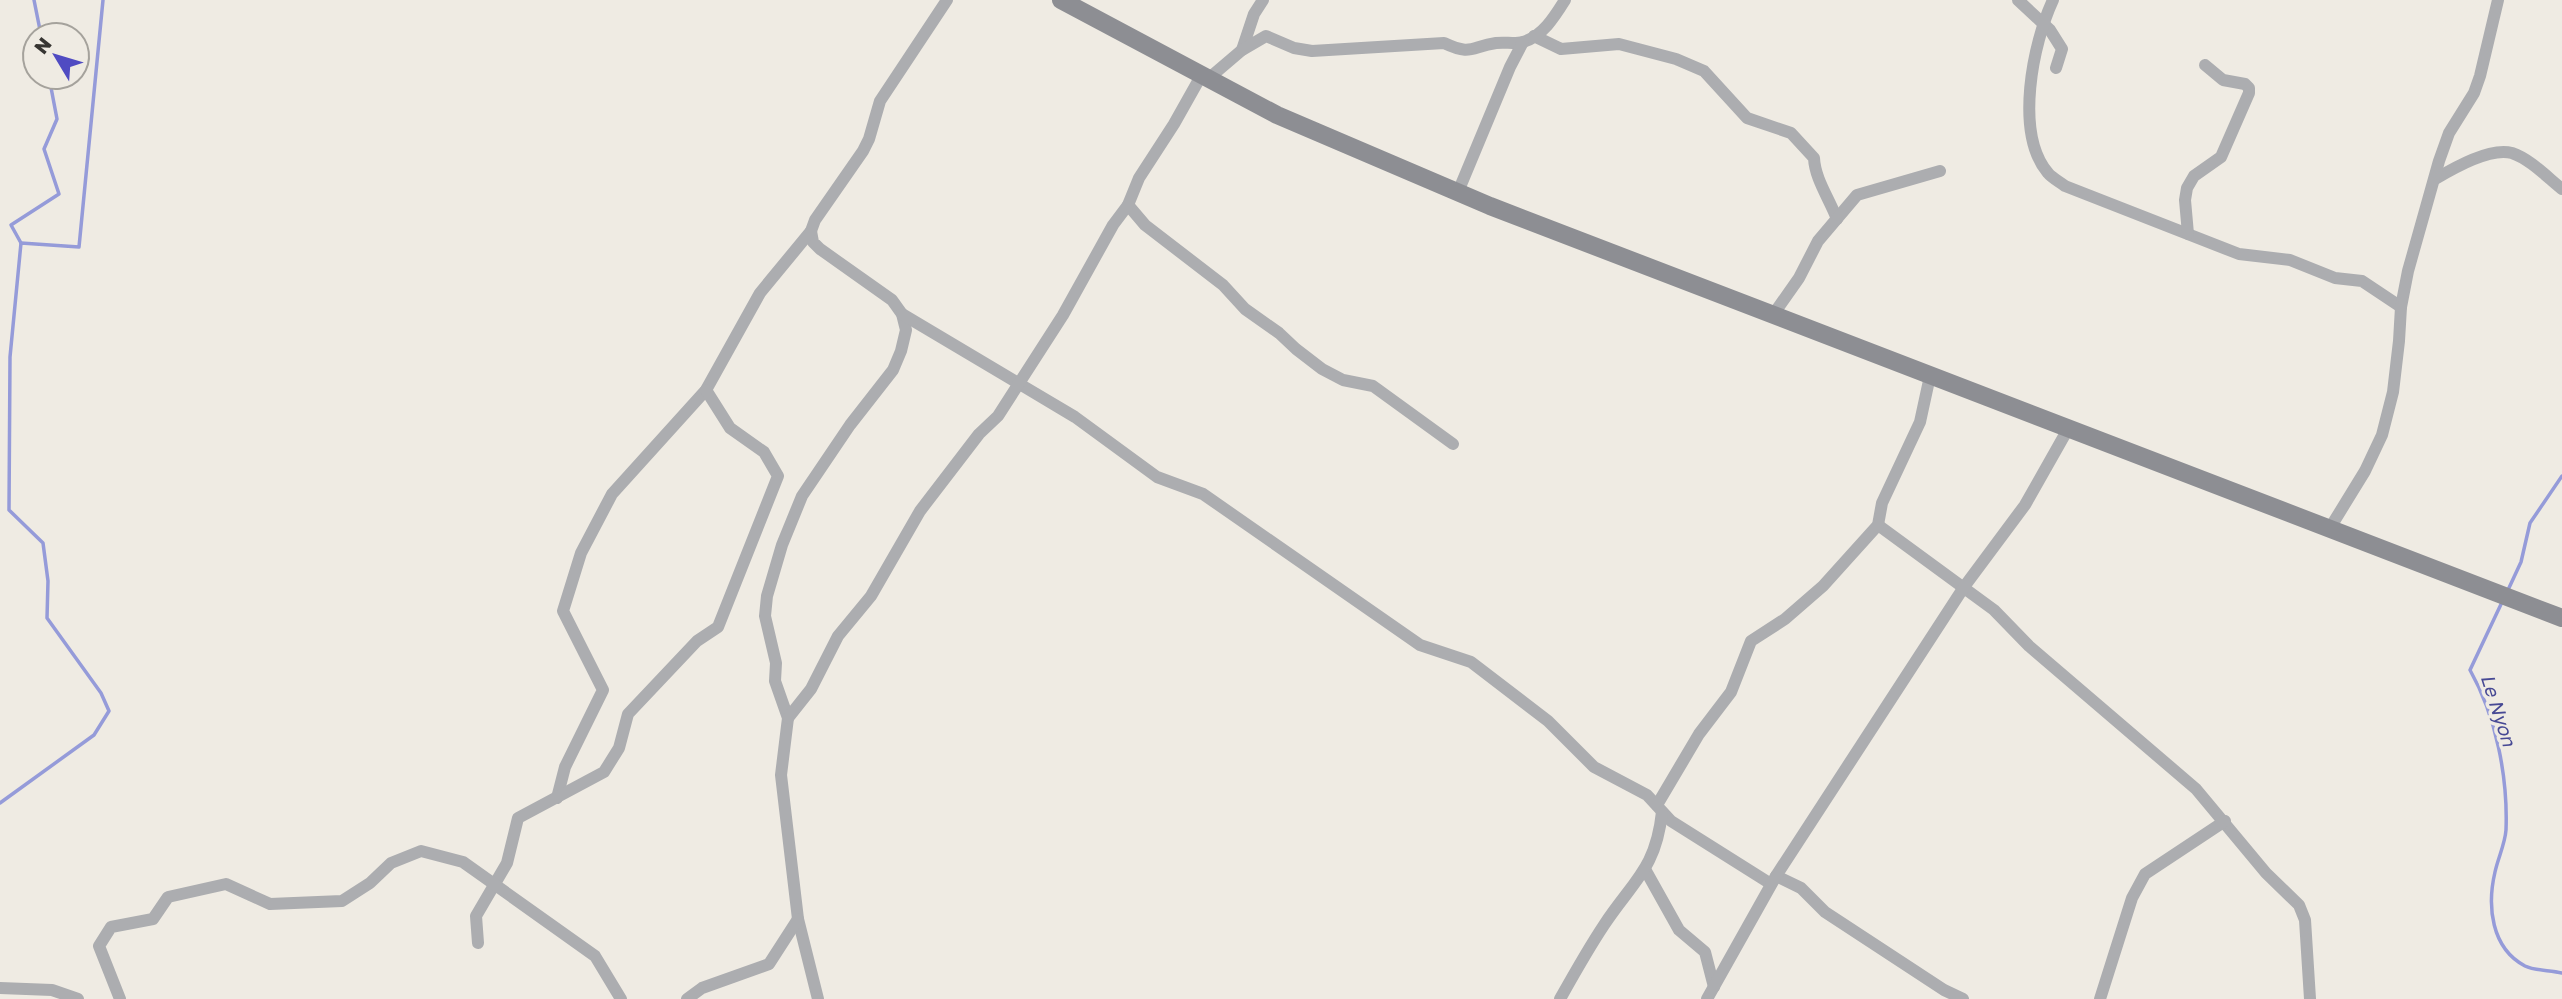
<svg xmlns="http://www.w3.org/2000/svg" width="2562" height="999" font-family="'Golos Text',sans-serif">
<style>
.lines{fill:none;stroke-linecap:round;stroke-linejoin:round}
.stream{stroke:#959bd9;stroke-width:3.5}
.minor{stroke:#acadb0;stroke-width:12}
.secondary{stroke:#8d8e93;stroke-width:18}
.labels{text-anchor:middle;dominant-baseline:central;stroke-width:7;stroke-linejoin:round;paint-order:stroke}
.water-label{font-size:19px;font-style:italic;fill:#474994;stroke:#efebe3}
</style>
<rect width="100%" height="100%" fill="#efebe3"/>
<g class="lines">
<!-- stream -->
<g class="stream">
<path d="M34,0L41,35"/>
<path d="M21,243L11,225L59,194L44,149L57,119L49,77"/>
<path d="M2508,590L2521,562L2530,523L2562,476"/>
<path d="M2503,600L2470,670C2496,716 2508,777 2506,830C2505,844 2498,858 2495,872C2487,906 2491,948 2525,966C2535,971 2551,970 2562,973"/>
<path d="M0,803L94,735L109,711L101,693L47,618L48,581L43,543L9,510L10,357L21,243L79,247L103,0"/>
</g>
<!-- minor -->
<g class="minor">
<path d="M2018,0L2050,30L2062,49L2056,68"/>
<path d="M2053,0C2033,43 2014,133 2048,173C2052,178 2060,182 2065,186L2239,254L2290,260L2335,278L2362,281L2401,307"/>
<path d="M1534,36L1561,49L1619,44L1676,59L1704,71L1747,118L1791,133L1814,158C1815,179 1829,198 1837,219"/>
<path d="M1242,50L1254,14L1263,0"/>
<path d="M1208,79L1242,50L1266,36L1294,48L1312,51L1444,43C1472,56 1470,47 1496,43C1505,42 1515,44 1523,42C1543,36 1555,16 1565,0"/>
<path d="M2435,179C2454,168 2490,147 2512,153C2530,159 2547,177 2562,189"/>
<path d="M1458,192L1510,67L1523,42"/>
<path d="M1128,205L1145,225L1223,285L1245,309L1279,333L1296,349L1322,369L1343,380L1373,386L1453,444"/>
<path d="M811,231L813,242L820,249L892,300L902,314L906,330L901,351L893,370L850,425L802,496L782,545L767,596L765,616L776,663L775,681L788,718L781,775L798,919L818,999"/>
<path d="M2188,234L2185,200L2187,188L2194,176L2221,157L2249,93V88L2245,84L2223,80L2205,65"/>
<path d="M902,314L1075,417L1157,477L1203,494L1420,645L1471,662L1548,721L1594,767L1647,795L1671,821L1771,884"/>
<path d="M1773,315L1799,278L1818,241L1857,195L1940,171"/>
<path d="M1878,525L1994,610L2029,646L2196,789L2266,873L2299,905L2305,920L2310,999"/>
<path d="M2330,528L2365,471L2382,435L2393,392L2399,341L2401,307L2408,271L2439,161L2449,133L2474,93L2480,76L2498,0"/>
<path d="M788,718L811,689L838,636L871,596L920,511L979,434L998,416L1063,315L1113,225L1128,205L1139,178L1174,124L1201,76"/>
<path d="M557,798L565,767L603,690L563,611L581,553L612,494L706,390L760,293L811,231L815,220L863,151L869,139L880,101L947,0"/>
<path d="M1657,805L1699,734L1731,692L1751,641L1785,619L1823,586L1878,525L1882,503L1920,422L1930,376"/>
<path d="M1646,871L1679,930L1705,952L1714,987"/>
<path d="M1776,876L1801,888L1825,912L1944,990L1963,999"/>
<path d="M478,943L476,916L507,863L518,818L604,772L619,748L628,714L697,641L718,627L778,476L764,452L730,428L706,390"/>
<path d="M0,988L52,990L78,999"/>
<path d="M120,999L99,946L111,927L153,919L168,897L226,884L270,904L342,901L370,883L391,863L421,851L463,862L595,956L621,999"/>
<path d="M687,999L702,988L769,964L798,919"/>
<path d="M1560,999C1574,974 1588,949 1604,925C1633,881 1656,869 1662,812"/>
<path d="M1707,999L1776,876L1964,587L2025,505L2068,429"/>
<path d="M2100,999L2132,898L2145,874L2225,821"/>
</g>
<!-- secondary -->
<path class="secondary" d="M1061,0L1277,115L1490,206L2562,618"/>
</g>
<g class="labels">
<!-- water labels -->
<g class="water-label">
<text transform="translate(2499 710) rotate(72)">Le Nyon</text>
</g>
</g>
<!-- north arrow -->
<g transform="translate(56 56) rotate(308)"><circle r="33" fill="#efebe3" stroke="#a5a29c" stroke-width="2"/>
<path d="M0-5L12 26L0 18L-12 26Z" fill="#504bc2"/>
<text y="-10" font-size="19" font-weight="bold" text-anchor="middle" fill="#373532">N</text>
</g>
</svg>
